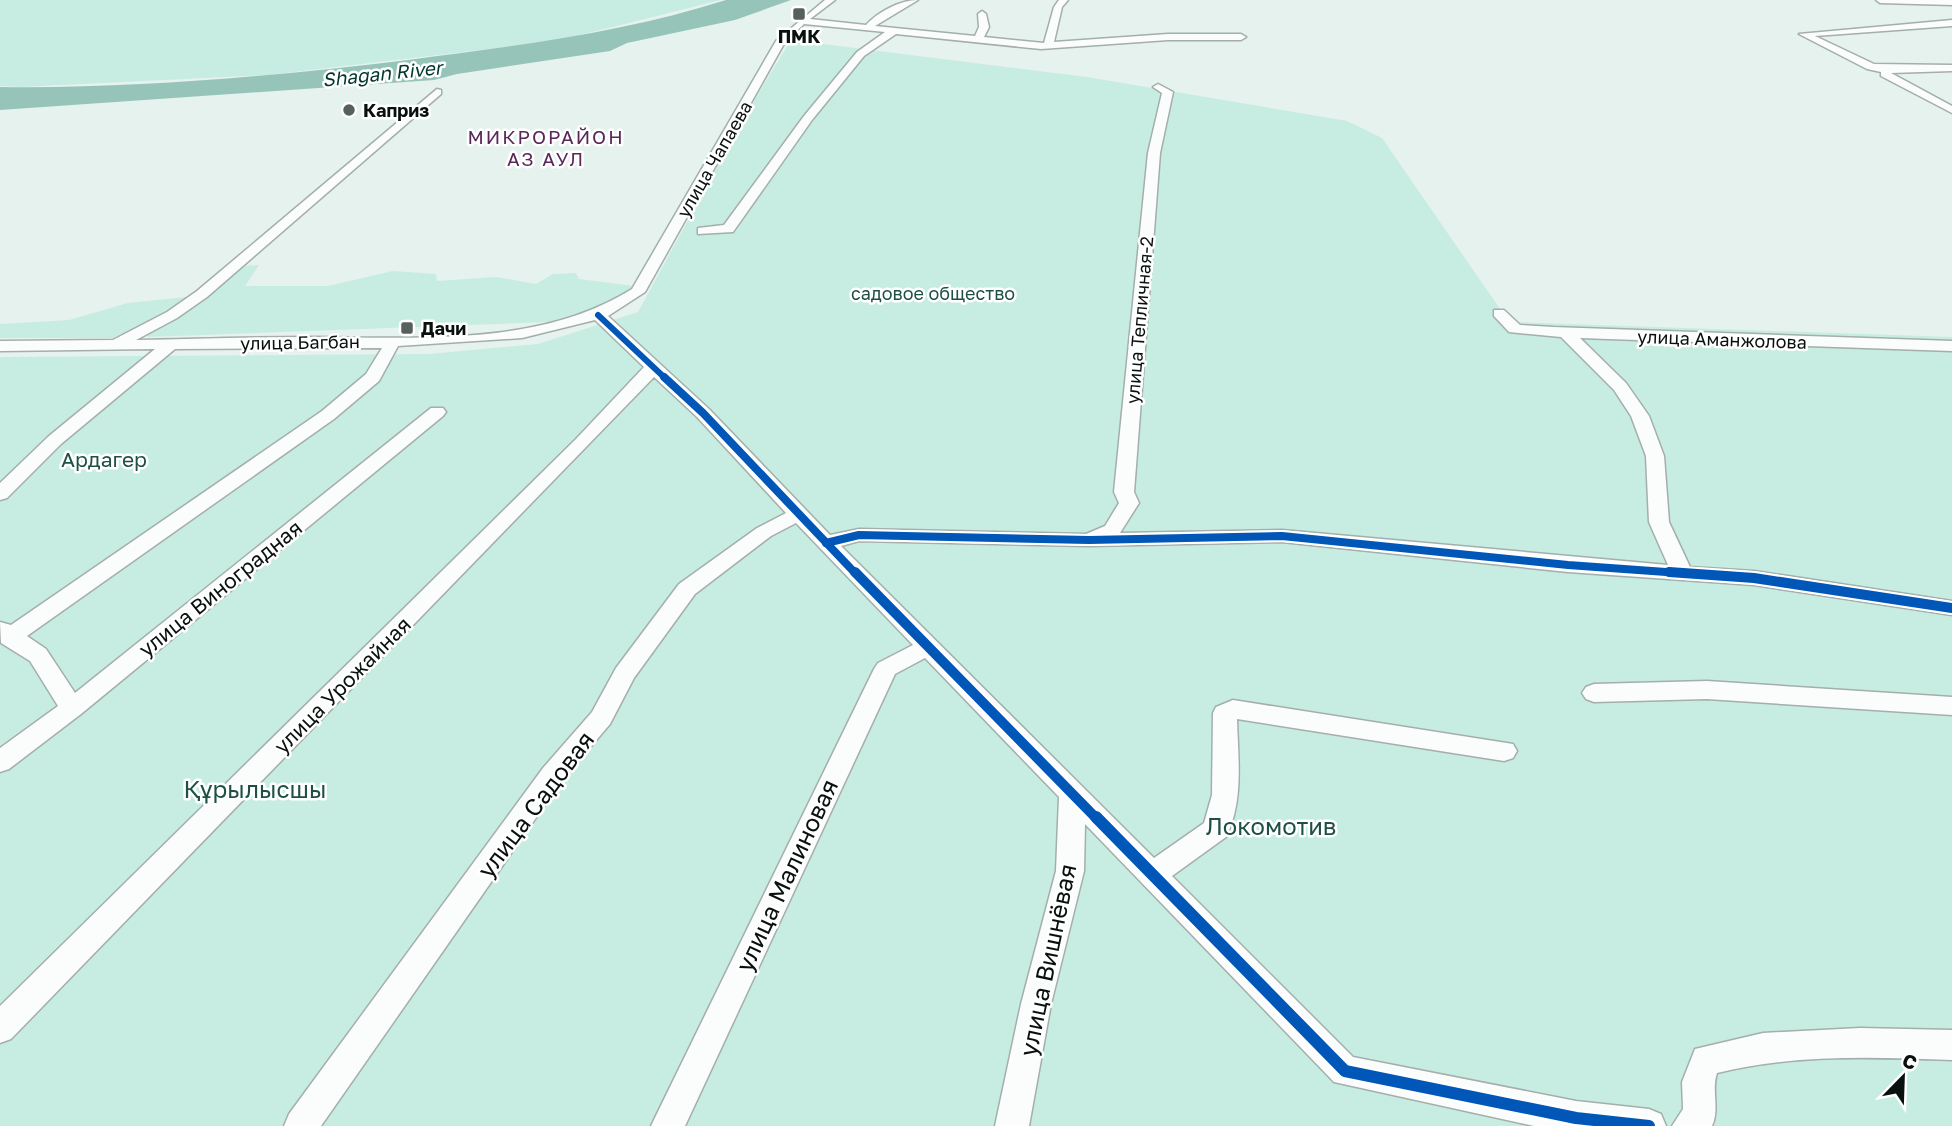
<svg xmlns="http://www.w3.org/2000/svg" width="1952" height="1126" font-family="'Golos Text',sans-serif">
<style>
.green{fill:#c7ece2}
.water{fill:#97c4b9}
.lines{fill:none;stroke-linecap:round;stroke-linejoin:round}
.minor-casing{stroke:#a4aeab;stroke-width:3}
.minor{fill:#fbfdfc;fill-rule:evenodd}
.cycleway-far3-casing{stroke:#fff;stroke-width:10}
.cycleway-far2-casing{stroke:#fff;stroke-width:12}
.cycleway-far1-casing{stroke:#fff;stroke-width:14}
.cycleway-casing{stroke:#fff;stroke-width:17}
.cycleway-far3{stroke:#0057b8;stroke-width:6}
.cycleway-far2{stroke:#0057b8;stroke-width:8}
.cycleway-far1{stroke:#0057b8;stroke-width:10}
.cycleway{stroke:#0057b8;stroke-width:12}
.poi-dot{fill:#56605d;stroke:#fff;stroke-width:2.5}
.labels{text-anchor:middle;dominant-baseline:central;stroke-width:5;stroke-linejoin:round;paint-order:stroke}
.far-poi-label{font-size:18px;font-weight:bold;fill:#09110f;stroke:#fff;text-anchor:start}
.far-street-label{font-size:18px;fill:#09110f;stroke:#fff}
.far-park-label{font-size:18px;fill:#1f5046;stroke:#fff}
.far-water-label{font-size:19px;font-style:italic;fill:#00362c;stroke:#fff}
.far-neighbourhood-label{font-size:19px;letter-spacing:2px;fill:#592859;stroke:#fff}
.park-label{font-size:21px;fill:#1f5046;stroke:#fff}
.street-label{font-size:21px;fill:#09110f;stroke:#fff}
.near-park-label{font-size:24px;fill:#1f5046;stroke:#fff}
.near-street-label{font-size:24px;fill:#09110f;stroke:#fff}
</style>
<rect width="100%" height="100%" fill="#e5f2ee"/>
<!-- green -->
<g class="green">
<path d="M0,0H721L556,41L268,75L20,87L0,86Z"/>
<path d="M791,40L1087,77L1347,121L1382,138L1509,322L1952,337V1126H0V357L429,354L538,344L638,312L750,107Z"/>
<path d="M259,265L245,286H328L393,271L436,274L437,281L496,277L536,284L553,274L576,273L579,279L634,286L610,303L548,322L148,337L143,325L112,338H0V324L69,320L128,303L207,295L239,266Z"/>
</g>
<!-- water -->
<path class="water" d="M726,0H791L735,20L627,43L610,51L457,74L434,80L0,110V87C133,89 276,76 408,60C516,46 622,33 726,0Z"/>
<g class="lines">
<defs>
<g id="minor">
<path d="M825,0H835L810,19L866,25C878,12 900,0 918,0L875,26L975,36L979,27L978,14L982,11L986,14L989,27L984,37L1044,43L1054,7L1059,0H1068L1062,7L1054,42L1168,34H1241L1246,37L1241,40H1168L1041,49L896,34L864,56L812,120L733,232L698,234V228L724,225L804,116L857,52L885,32L804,24L785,42L645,292L608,316L709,409L830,535L859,529L1086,534L1105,526L1119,503L1114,492L1148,153L1162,93L1153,87L1158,84L1173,92L1160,153L1134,492L1139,503L1120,533L1282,530L1668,565L1649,522L1646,456L1631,416L1614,390L1561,337L1509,332L1494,316V310H1504L1520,325L1553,327L1952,341V351L1580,338L1626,383L1649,416L1664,456L1669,522L1690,567L1754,571L1952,601V615L1754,585L1568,572L1282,542L1089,546L859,541L841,546L1154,858L1204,823L1212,795L1213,713L1216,707L1233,700L1513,744L1517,751L1513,758L1504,761L1237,719C1238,758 1244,801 1226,837L1172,876L1353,1057L1576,1101L1649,1109L1661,1114L1666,1126H1534L1334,1082L1085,824L1084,871L1051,1004L1029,1126H995L1021,1004L1056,871L1059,797L925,658L895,674L685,1126H651L874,669L878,663L913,645L796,523L771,536L695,594L634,678L610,724L561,782L321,1126H284L289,1114L543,768L592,712L616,668L679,584L757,528L786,513L697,417L654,377L11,1039L0,1043V1006L576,439L644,367L595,320L522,338L398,346L379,381L334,419L27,636L46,649L75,693L431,408H443L446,412L443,416L81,714L9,769L0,772V748L58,706L30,661L1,643L0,622L11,625L322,411L366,374L382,348L175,349L61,444L7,498L0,500V483L49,436L155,349L0,351V341L113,340L167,312L197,291L437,89L441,90V94L207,297L177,318L136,340C193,339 249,337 306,337C413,337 538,348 632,289L776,41Z"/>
<path d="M1876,0H1952V5L1880,3Z"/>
<path d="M1952,20V26L1815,36L1874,64L1952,65V71L1891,73L1952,106V113L1881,76V72L1867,69L1799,34Z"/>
<path d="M1707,681L1952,697V715L1707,699L1594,702L1586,699L1582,693L1586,687L1594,684Z"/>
<path d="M1860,1028L1952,1030V1060C1874,1057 1794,1054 1717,1073C1711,1091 1720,1109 1712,1126H1672L1683,1109L1682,1082L1695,1049L1763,1033Z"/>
</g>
</defs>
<!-- minor casing -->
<use href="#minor" class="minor-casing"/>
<!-- minor -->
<use href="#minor" class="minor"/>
<defs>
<path id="cycleway-far3" d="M598,315L666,379"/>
<g id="cycleway-far2">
<path d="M664,377L703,413L856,574"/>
<path d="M826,543L859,535L1089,540L1282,536L1568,565L1694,574"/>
</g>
<g id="cycleway-far1">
<path d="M855,572L1097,819"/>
<path d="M1669,572L1754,578L1952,608"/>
</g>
<path id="cycleway" d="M1096,817L1345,1071L1576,1118L1649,1126"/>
</defs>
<!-- cycleway-far3 casing -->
<use href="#cycleway-far3" class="cycleway-far3-casing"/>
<!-- cycleway-far2 casing -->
<use href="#cycleway-far2" class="cycleway-far2-casing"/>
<!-- cycleway-far1 casing -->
<use href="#cycleway-far1" class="cycleway-far1-casing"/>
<!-- cycleway casing -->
<use href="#cycleway" class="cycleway-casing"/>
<!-- cycleway-far3 -->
<use href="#cycleway-far3" class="cycleway-far3"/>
<!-- cycleway-far2 -->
<use href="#cycleway-far2" class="cycleway-far2"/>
<!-- cycleway-far1 -->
<use href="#cycleway-far1" class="cycleway-far1"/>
<!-- cycleway -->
<use href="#cycleway" class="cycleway"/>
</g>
<!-- markers -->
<g class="poi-dot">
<rect x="792" y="7" width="14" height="14" rx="3.5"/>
<circle cx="349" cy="110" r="7"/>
<rect x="400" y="321" width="14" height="14" rx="3.5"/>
</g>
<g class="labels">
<!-- far-poi labels -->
<g class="far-poi-label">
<text x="799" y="36" text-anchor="middle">ПМК</text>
<text x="363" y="110">Каприз</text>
<text x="421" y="328">Дачи</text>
</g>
<!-- far-street labels -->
<g class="far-street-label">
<text transform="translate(714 159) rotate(-60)">улица Чапаева</text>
<text transform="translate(1139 320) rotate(-85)">улица Тепличная-2</text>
<text transform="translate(1722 339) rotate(2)">улица Аманжолова</text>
<text transform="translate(300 342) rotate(-1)">улица Багбан</text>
</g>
<!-- far-park labels -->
<g class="far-park-label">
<text x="933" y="293">садовое общество</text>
</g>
<!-- far-water labels -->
<g class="far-water-label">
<text transform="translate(382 73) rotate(-6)">Shagan River</text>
</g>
<!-- far-neighbourhood labels -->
<g class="far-neighbourhood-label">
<text x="546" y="136">МИКРОРАЙОН<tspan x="546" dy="22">АЗ АУЛ</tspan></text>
</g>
<!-- park labels -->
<g class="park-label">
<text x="104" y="459">Ардагер</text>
</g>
<!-- street labels -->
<g class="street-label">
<text transform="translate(220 588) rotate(-39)">улица Виноградная</text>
<text transform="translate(342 685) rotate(-45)">улица Урожайная</text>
</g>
<!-- near-park labels -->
<g class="near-park-label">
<text x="255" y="788">Құрылысшы</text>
<text x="1271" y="825">Локомотив</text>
</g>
<!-- near-street labels -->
<g class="near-street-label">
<text transform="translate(535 804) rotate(-53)">улица Садовая</text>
<text transform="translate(786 875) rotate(-65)">улица Малиновая</text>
<text transform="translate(1047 960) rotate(-78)">улица Вишнёвая</text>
</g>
</g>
<!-- north arrow -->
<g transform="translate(1903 1077) rotate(23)" stroke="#ffffff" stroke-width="5" paint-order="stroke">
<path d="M0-5L12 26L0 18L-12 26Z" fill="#09110f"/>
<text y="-10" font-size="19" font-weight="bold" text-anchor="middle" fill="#09110f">С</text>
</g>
</svg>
